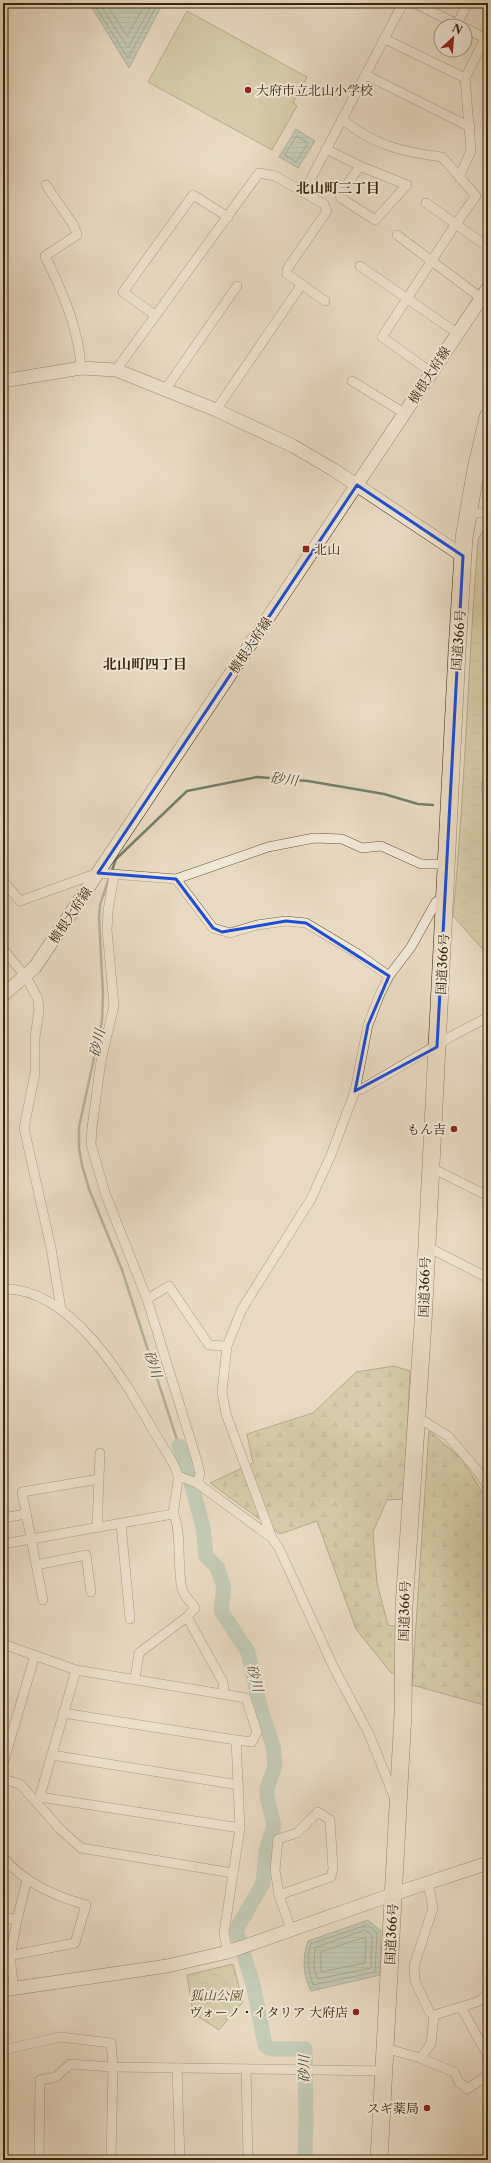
<svg xmlns="http://www.w3.org/2000/svg" width="491" height="2163" font-family="'Libre Caslon Text','Noto Serif JP',serif">
<style>
.grass{fill:#bebe8f;stroke:#7c724c}
.forest{fill:url(#forest-firs);stroke:#7c724c}
.park{fill:url(#park-crowns);stroke:#7c724c}
.water{fill:url(#water-rules);stroke:#73806b}
.lines{fill:none;stroke-linecap:round;stroke-linejoin:round}
.shore{stroke:#6a715a;stroke-width:1}
.stream{stroke:#73806b;stroke-width:2.5}
.river{stroke:#99bcad;stroke-width:15}
.street-casing{stroke:#665337;stroke-width:10}
.secondary-casing{stroke:#3a2608;stroke-width:14}
.highway-casing{stroke:#3a2608;stroke-width:18}
.street{stroke:#f1e8d8;stroke-width:9}
.secondary{stroke:#f1e8d8;stroke-width:13}
.highway{stroke:#e9dbc3;stroke-width:17}
.marked{fill:none;stroke:#1d4ed8;stroke-width:3;stroke-linejoin:round}
.poi-dot{fill:#8f2418;stroke:#f1e8d8;stroke-width:1.5}
.labels{text-anchor:middle;dominant-baseline:central;stroke-width:4;stroke-linejoin:round;paint-order:stroke}
.poi-label{font-size:13px;fill:#3a2608;stroke:#f1e8d8;text-anchor:end}
.street-label{font-size:13px;fill:#3a2608;stroke:#f1e8d8}
.park-label{font-size:13px;font-style:italic;fill:#5b4c2a;stroke:#f1e8d8}
.neighbourhood-label{font-size:14px;font-weight:bold;fill:#3a2608;stroke:#f1e8d8}
.water-label{font-size:14px;font-style:italic;fill:#524c31;stroke:#f1e8d8}
</style>
<defs>
<pattern id="forest-firs" width="22" height="20" patternUnits="userSpaceOnUse"><rect width="22" height="20" fill="#bebe8f"/><path d="M5 1l3.5 6h-7zM16 11l3.5 6h-7z" fill="#a4a37a"/></pattern>
<pattern id="park-crowns" width="20" height="18" patternUnits="userSpaceOnUse"><rect width="20" height="18" fill="#bebe8f"/><path d="M2 6a3 3 0 1 1 6 0M12 15a3 3 0 1 1 6 0" fill="none" stroke="#a4a37a"/></pattern>
<pattern id="water-rules" width="6" height="5" patternUnits="userSpaceOnUse"><rect width="6" height="5" fill="#99bcad"/><path d="M0 2.5h6" fill="none" stroke="#85a193"/></pattern>
</defs>
<rect width="100%" height="100%" fill="#e9dbc3"/>
<filter id="stains"><feTurbulence type="fractalNoise" baseFrequency=".005" numOctaves="4"/><feColorMatrix values="0 0 0 0 .2 0 0 0 0 .09 0 0 0 0 .02 0 0 0 .5 -.17"/></filter>
<radialGradient id="worn" r=".72"><stop offset=".6" stop-color="#630" stop-opacity="0"/><stop offset="1" stop-color="#630" stop-opacity=".3"/></radialGradient>
<!-- grass -->
<path class="grass" d="M187,11L307,77L293,103L297,106L272,150L148,82Z"/>
<!-- forest -->
<g class="forest">
<path d="M394,1366L410,1371L404,1499L387,1500L373,1532L377,1583L388,1625L398,1627L396,1671L392,1674L356,1629L317,1521L280,1534L210,1483L253,1463L247,1434L313,1413L356,1372Z"/>
<path d="M429,1431L462,1459L488,1502V1706L412,1685Z"/>
</g>
<!-- park -->
<g class="park">
<path d="M486,525H488V955L453,916C465,791 468,665 478,540Z"/>
<path d="M233,1964L243,2002L219,2030L193,2013L187,1975Z"/>
</g>
<!-- water -->
<g class="water">
<path d="M89,3H163L129,68Z"/>
<path d="M296,129L315,141L298,168L279,157Z"/>
<path d="M488,736V839L481,783L486,782L483,741Z"/>
<path d="M368,1920L381,1931L380,1975L311,1991C303,1976 302,1956 308,1941Z"/>
</g>
<g class="lines">
<!-- shore -->
<g class="shore">
<path d="M93,3L128,58L158,3"/>
<path d="M99,3L128,48L153,3"/>
<path d="M106,3L127,36L146,3"/>
<path d="M297,136L308,143L296,162L285,155Z"/>
<path d="M368,1925L377,1933L375,1972L313,1985C309,1973 306,1957 311,1944Z"/>
<path d="M366,1930L372,1936L371,1968L317,1979L314,1968L315,1948Z"/>
<path d="M363,1938L366,1939L365,1963L321,1972V1952Z"/>
</g>
<!-- stream -->
<g class="stream">
<path d="M111,873L116,859L187,791L257,777L308,781L384,794L418,804L433,805"/>
<path d="M109,878L100,905L99,918L103,994L102,1021L79,1127V1148L82,1165L89,1189L122,1270L179,1446"/>
</g>
<!-- river -->
<path class="river" d="M179,1446L189,1475L203,1527L206,1556L217,1567L224,1587L221,1611L248,1652L261,1710L273,1746L275,1766L267,1788V1796L274,1826L266,1851L263,1883L236,1930L254,1988L265,2045L269,2048L273,2049H305L306,2119L305,2160"/>
<defs>
<g id="street">
<path d="M414,3L461,26"/>
<path d="M457,24L468,3"/>
<path d="M465,28L488,40"/>
<path d="M385,39L465,78"/>
<path d="M366,75L470,127"/>
<path d="M342,119C373,145 402,152 442,157L476,196L455,225L382,337L431,372"/>
<path d="M326,149L362,167L407,185L375,220L341,198L340,195L360,166"/>
<path d="M459,177L471,151L465,78L485,39"/>
<path d="M46,185L74,226L77,235L45,256C62,291 79,329 81,368"/>
<path d="M304,192L401,7V3"/>
<path d="M426,203L488,247"/>
<path d="M397,235L481,298"/>
<path d="M360,266L457,333"/>
<path d="M155,315L123,292L193,195L228,217"/>
<path d="M116,370L259,173L275,176L324,204L327,211L287,269V274L325,301"/>
<path d="M352,381L404,413"/>
<path d="M165,390L237,286"/>
<path d="M216,410L302,284"/>
<path d="M469,513H488"/>
<path d="M114,875L108,911L107,930L114,1006L101,1061L92,1128L91,1144L105,1193L147,1299L197,1461L200,1474L197,1483"/>
<path d="M176,879L213,928L230,933L257,925L286,921L306,923L358,954L389,976"/>
<path d="M3,881L20,901L98,873L176,879L268,847L314,838L342,839L362,848L381,846L421,864H438L446,868"/>
<path d="M3,949L26,977L38,999L39,1011L35,1037V1073L24,1128L51,1248L61,1309"/>
<path d="M355,1091L362,1089L452,1036L488,1017"/>
<path d="M430,1167L488,1196"/>
<path d="M426,1246L488,1278"/>
<path d="M3,1289C71,1287 124,1379 153,1430C160,1443 174,1461 178,1475C179,1478 174,1507 173,1514C182,1526 177,1570 182,1588C183,1595 191,1602 195,1608L187,1617L139,1653L135,1679"/>
<path d="M147,1299L169,1286L209,1345L227,1346"/>
<path d="M417,1417L448,1436L477,1470L488,1487"/>
<path d="M178,1476L197,1483L272,1538"/>
<path d="M3,1518L26,1514"/>
<path d="M121,1524L130,1619"/>
<path d="M97,1528L100,1453"/>
<path d="M3,1544L173,1514"/>
<path d="M36,1565L86,1555L91,1592"/>
<path d="M43,1600L22,1492L99,1479"/>
<path d="M187,1617L223,1682L224,1694"/>
<path d="M3,1644L76,1670L246,1698L257,1732L252,1742L236,1740L63,1713"/>
<path d="M52,1755L239,1785"/>
<path d="M3,1764L35,1655"/>
<path d="M3,1779L20,1784L60,1829L81,1848L233,1873"/>
<path d="M40,1797L240,1828"/>
<path d="M395,1799L369,1734L333,1666L279,1548L272,1538L226,1414L222,1392L227,1346L242,1309L311,1199L331,1155L355,1091L368,1025L380,994L389,976L411,947L436,902L444,897"/>
<path d="M38,1803L76,1670"/>
<path d="M318,1812L330,1820L333,1869L331,1877L279,1895L275,1870L278,1839L297,1833Z"/>
<path d="M3,1857C24,1883 55,1896 86,1905L75,1943L3,1957"/>
<path d="M279,1895L291,1930"/>
<path d="M3,1917L17,1920"/>
<path d="M228,1952L224,1933L240,1828L236,1740"/>
<path d="M14,1989L10,1957L17,1920L27,1879"/>
<path d="M461,2007L488,2056"/>
<path d="M434,2015L477,2002L488,1995"/>
<path d="M385,2048L420,2058L431,2044L434,2015L430,2013L415,1981L414,1966L433,1908L428,1883"/>
<path d="M3,2050L60,2037L111,2043L113,2067L111,2160"/>
<path d="M420,2058L454,2072L459,2082L467,2089L488,2075"/>
<path d="M177,2068L180,2160"/>
<path d="M246,2069L248,2160"/>
<path d="M39,2160L40,2080L56,2077L70,2064L113,2067L383,2071"/>
</g>
<g id="secondary">
<path d="M3,381L81,368L116,370L216,410L293,446L334,470L463,556"/>
<path d="M3,995L35,967L488,288"/>
<path d="M3,1990L167,1966L228,1952L394,1894L488,1863"/>
</g>
<path id="highway" d="M379,2160L403,1713L404,1606L423,1323L457,651L464,538L476,469L488,417"/>
</defs>
<!-- street casing -->
<use href="#street" class="street-casing"/>
<!-- secondary casing -->
<use href="#secondary" class="secondary-casing"/>
<!-- highway casing -->
<use href="#highway" class="highway-casing"/>
<!-- street -->
<use href="#street" class="street"/>
<!-- secondary -->
<use href="#secondary" class="secondary"/>
<!-- highway -->
<use href="#highway" class="highway"/>
</g>
<!-- marked area -->
<path d="M0 0H491V2163H0ZM357,485L463,556L437,1047L355,1091L368,1025L389,976L306,923L286,921L222,932L213,928L176,879L98,873Z" fill="#e9dbc3" fill-opacity=".55" fill-rule="evenodd"/>
<path class="marked" d="M357,485L463,556L437,1047L355,1091L368,1025L389,976L306,923L286,921L222,932L213,928L176,879L98,873Z"/>
<!-- markers -->
<g class="poi-dot">
<circle cx="248" cy="90" r="4"/>
<rect x="302" y="545" width="8" height="8" rx="2"/>
<circle cx="454" cy="1129" r="4"/>
<circle cx="356" cy="2012" r="4"/>
<circle cx="427" cy="2108" r="4"/>
</g>
<g class="labels">
<!-- poi labels -->
<g class="poi-label">
<text x="256" y="90" text-anchor="start">大府市立北山小学校</text>
<text x="314" y="549" text-anchor="start">北山</text>
<text x="446" y="1129">もん吉</text>
<text x="348" y="2012">ヴォーノ・イタリア 大府店</text>
<text x="419" y="2108">スギ薬局</text>
</g>
<!-- street labels -->
<g class="street-label">
<text transform="translate(429 375) rotate(-57)">横根大府線</text>
<text transform="translate(458 640) rotate(-86)">国道366号</text>
<text transform="translate(250 645) rotate(-56)">横根大府線</text>
<text transform="translate(70 915) rotate(-56)">横根大府線</text>
<text transform="translate(442 964) rotate(-87)">国道366号</text>
<text transform="translate(424 1287) rotate(-88)">国道366号</text>
<text transform="translate(404 1611) rotate(-88)">国道366号</text>
<text transform="translate(391 1934) rotate(-87)">国道366号</text>
</g>
<!-- park labels -->
<g class="park-label">
<text x="216" y="1995">狐山公園</text>
</g>
<!-- neighbourhood labels -->
<g class="neighbourhood-label">
<text x="338" y="188">北山町三丁目</text>
<text x="145" y="664">北山町四丁目</text>
</g>
<!-- water labels -->
<g class="water-label">
<text transform="translate(284 779) rotate(7)">砂川</text>
<text transform="translate(97 1043) rotate(-78)">砂川</text>
<text transform="translate(153 1364) rotate(72)">砂川</text>
<text transform="translate(255 1678) rotate(75)">砂川</text>
<text transform="translate(304 2069) rotate(-91)">砂川</text>
</g>
</g>
<!-- margin -->
<rect width="491" height="2163" fill="none" stroke="#e9dbc3" stroke-width="16"/>
<rect x="4" y="4" width="483" height="2155" fill="none" stroke="#3a2608" stroke-width="2"/>
<rect x="8" y="8" width="475" height="2147" fill="none" stroke="#3a2608"/>
<!-- north arrow -->
<g transform="translate(453 38) rotate(26)"><circle r="19" fill="#f1e8d8" stroke="#a89a85"/>
<path d="M0-3L7 15L0 10L-7 15Z" fill="#8f2418"/>
<text y="-6" font-size="11" font-weight="bold" text-anchor="middle" fill="#3a2608">N</text>
</g>
<rect width="100%" height="100%" filter="url(#stains)"/>
<rect width="100%" height="100%" fill="url(#worn)"/>
</svg>
